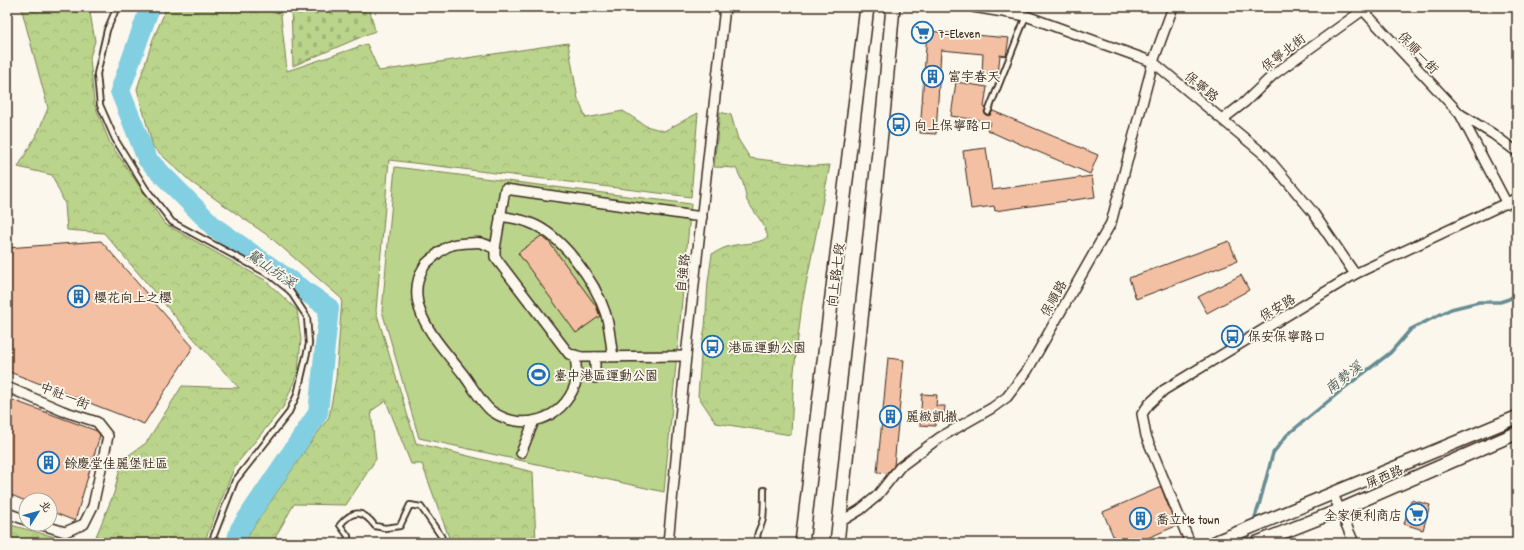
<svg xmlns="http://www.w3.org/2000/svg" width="1524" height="550" font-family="'Patrick Hand','LXGW WenKai TC',sans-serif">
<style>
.forest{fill:url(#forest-crowns);stroke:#7a7f54}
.cemetery{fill:url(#cemetery-stones);stroke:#7a7f54}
.garden{fill:#bad48b;stroke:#7a7f54}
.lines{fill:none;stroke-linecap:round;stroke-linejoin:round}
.stream{stroke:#668d93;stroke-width:3.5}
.river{stroke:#82cfe1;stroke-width:20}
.building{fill:#f3c0a4;stroke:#3b2a1e}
.service-casing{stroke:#3b2a1e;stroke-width:8}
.minor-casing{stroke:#3b2a1e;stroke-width:12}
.tertiary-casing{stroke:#3b2a1e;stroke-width:15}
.secondary-casing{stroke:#3b2a1e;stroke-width:16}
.service{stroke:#fbf7ec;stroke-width:4.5}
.minor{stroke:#fbf7ec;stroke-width:9}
.tertiary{stroke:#fbf7ec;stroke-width:12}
.secondary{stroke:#fbf7ec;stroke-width:13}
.labels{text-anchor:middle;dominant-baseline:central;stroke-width:3.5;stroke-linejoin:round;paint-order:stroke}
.poi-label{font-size:13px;fill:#3b2a1e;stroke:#fbf7ec;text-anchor:start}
.street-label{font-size:13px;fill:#3b2a1e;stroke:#fbf7ec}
.water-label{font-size:14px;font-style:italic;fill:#505c58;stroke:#fbf7ec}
</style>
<defs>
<pattern id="forest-crowns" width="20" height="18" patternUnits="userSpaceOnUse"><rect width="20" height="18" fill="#bad48b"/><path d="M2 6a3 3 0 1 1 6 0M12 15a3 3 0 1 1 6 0" fill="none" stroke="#a1b678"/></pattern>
<pattern id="cemetery-stones" width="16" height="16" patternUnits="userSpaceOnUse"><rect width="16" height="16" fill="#bad48b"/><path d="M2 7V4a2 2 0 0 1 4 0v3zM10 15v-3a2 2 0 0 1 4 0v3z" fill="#a1b678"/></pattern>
</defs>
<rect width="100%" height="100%" fill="#fbf7ec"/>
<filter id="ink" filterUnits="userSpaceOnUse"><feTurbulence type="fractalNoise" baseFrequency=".025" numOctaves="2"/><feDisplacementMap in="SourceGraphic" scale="8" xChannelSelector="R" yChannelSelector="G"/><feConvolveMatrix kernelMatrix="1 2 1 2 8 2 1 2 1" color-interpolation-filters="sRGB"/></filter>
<g filter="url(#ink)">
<!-- forest -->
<g class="forest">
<path d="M21,7H89L95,41L90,57L94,103L110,143L165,224L265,280L297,310L301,339L298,372L284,406L235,466L204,543H7V524L70,541L95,539L114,493L122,460L146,443L182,386L239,388L196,341L104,233L67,230L65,204L52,175L18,167L38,132L48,108Z"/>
<path d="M167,7H280L287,71L367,44L379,71L568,43L578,99L586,118L623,111L646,126L664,131L698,113L691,197L389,160L376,311L416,443L533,472L536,543H451L422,464H411L386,401L371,411L376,459L346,505L294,504L272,543H246L250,532L308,446L329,417L336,378L342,299L270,237L191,182L153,147L137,89L153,39Z"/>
<path d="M720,112L731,115L738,139L750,158L813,166L830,165L802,304L794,371L791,435L716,423L698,396L702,343L705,327L708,282L712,254C717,252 722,248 727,247C741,242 756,246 768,237L763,224L747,201L743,183L736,168L714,167Z"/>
</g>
<!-- cemetery -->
<path class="cemetery" d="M291,7H369L375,31L293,66Z"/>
<!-- garden -->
<path class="garden" d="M395,167L691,204L664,492L419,438L382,311Z"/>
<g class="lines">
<!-- stream -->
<g class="stream">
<path d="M1253,523L1259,505L1273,453L1287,435L1348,385L1390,353L1411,329L1451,309L1479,302H1500L1509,299L1517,294"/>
<path d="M1246,543L1250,531"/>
</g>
<!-- river -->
<path class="river" d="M150,7L120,91L147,159L214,227L329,308L318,413L240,529L236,543"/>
</g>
<!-- building -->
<g class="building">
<path d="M927,31L1009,38L1006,56L1000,55L998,74L982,73L983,54L941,50L936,134L920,133Z"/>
<path d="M956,82L987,87L984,107L986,108L984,112L986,115H990L993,111L1098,155L1090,174L1013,141V140H1009L987,130L991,122L951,116Z"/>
<path d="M986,148L992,190L1092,176L1095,197L995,211L994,206L971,209L963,151Z"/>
<path d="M541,236L549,242L596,306L599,314L600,316L576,333L518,253Z"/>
<path d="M101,241L193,347L144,424L7,371V248Z"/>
<path d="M1229,241L1237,261L1136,299L1129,278Z"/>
<path d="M1241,275L1249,290L1207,313L1198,297Z"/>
<path d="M888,358L904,360L894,466L887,473L877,472Z"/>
<path d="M922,394L937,395L936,406H945L944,417L936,416L935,426L920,425Z"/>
<path d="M7,398L97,431L100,435L75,521L50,511V500H23L7,493Z"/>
<path d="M1161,487L1176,526L1136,543H1116L1103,512Z"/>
<path d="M1411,500L1430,505L1423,530L1404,524Z"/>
</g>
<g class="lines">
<defs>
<g id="service">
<path d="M117,7L107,30L97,74L100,105L115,139L146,189L172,222L270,275L290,291L307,317L309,344L297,395L288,414L235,481L211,543"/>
<path d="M988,112L1026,16"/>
<path d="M348,543V536L340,525C353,509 363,510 375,526L385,528L400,526L410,505L421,507L441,536L444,543"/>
<path d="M758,543C755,532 761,529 763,519C764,509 764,500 764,490"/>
</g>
<g id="minor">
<path d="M973,7L1026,16L1153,62L1266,156L1312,211L1355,274"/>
<path d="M1360,7L1460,114L1507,204"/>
<path d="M1460,114L1493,134L1517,152"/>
<path d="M1223,119L1245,102L1273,75L1363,10"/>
<path d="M500,216C510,218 521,219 530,223C561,234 595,281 605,312C610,326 610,341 613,356"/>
<path d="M495,249C491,247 486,244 481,243C478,242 473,243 469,243C454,244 448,244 436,255C433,258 428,261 425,265C399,305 440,344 463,374C470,383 484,407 493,412C523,432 562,420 575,385C578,376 576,364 575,355"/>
<path d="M686,356L582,357L569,354L495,257V249L505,189L702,217"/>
<path d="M595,357V378"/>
<path d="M7,387L63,411L97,422L108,436L93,506L84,524L65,532L39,524"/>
<path d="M521,453L534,421"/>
<path d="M1333,494L1354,543"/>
<path d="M7,513L26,520"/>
<path d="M840,522L860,510L877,496L900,467L939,438L992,408L1007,397L1027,371L1111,223L1153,62L1173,7"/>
<path d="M668,543L686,356L725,7"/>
<path d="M1190,543L1146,436L1142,414L1149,404L1164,390L1355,274L1517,198"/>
</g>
<g id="tertiary">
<path d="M1213,543L1517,417"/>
<path d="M1256,543L1340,510L1517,433"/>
</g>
<g id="secondary">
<path d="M802,543L867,7"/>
<path d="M837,543L884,105L893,7"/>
</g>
</defs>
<!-- service casing -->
<use href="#service" class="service-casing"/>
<!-- minor casing -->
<use href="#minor" class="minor-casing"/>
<!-- tertiary casing -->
<use href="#tertiary" class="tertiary-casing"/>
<!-- secondary casing -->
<use href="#secondary" class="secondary-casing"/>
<!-- service -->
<use href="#service" class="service"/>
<!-- minor -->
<use href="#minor" class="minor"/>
<!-- tertiary -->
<use href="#tertiary" class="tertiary"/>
<!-- secondary -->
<use href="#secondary" class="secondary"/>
</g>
</g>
<!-- icons -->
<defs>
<symbol id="supermarket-ring" viewBox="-11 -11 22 22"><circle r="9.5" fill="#fbf7ec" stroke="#1f6fb2" stroke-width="1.5"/><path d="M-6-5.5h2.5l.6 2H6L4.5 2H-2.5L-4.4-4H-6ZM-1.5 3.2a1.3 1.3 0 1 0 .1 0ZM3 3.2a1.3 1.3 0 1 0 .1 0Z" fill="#1f6fb2"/></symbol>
<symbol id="building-ring" viewBox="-11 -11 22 22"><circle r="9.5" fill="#fbf7ec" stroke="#1f6fb2" stroke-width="1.5"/><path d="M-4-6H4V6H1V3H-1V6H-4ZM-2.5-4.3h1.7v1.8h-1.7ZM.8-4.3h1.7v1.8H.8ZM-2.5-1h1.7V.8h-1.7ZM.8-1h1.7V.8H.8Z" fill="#1f6fb2"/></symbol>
<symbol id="bus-ring" viewBox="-11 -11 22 22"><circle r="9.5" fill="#fbf7ec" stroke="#1f6fb2" stroke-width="1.5"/><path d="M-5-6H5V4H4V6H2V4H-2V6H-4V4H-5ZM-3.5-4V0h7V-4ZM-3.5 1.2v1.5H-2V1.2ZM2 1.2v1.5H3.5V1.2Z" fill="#1f6fb2"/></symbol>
<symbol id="stadium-ring" viewBox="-11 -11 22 22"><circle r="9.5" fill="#fbf7ec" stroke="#1f6fb2" stroke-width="1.5"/><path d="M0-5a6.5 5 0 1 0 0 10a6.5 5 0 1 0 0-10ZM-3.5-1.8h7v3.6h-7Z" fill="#1f6fb2"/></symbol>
</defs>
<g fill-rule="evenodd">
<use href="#supermarket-ring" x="910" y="20" width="25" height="25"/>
<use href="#building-ring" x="920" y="64" width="25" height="25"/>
<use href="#bus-ring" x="886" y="112" width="25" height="25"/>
<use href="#building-ring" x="66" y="284" width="25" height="25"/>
<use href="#bus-ring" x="1220" y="324" width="25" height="25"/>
<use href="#bus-ring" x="700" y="334" width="25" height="25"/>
<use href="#stadium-ring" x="526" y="362" width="25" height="25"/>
<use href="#building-ring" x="878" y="404" width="25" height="25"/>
<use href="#building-ring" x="36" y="450" width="25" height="25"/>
<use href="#supermarket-ring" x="1404" y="502" width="25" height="25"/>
<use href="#building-ring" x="1128" y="506" width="25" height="25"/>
</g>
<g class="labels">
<!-- poi labels -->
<g class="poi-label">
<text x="938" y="33">7-Eleven</text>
<text x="948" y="76">富宇春天</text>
<text x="914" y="125">向上保寧路口</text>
<text x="94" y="297">櫻花向上之櫻</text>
<text x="1248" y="336">保安保寧路口</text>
<text x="728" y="347">港區運動公園</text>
<text x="554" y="375">臺中港區運動公園</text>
<text x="906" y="416">麗緻凱撒</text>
<text x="64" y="463">餘慶堂佳麗堡社區</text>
<text x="1402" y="515" text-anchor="end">全家便利商店</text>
<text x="1156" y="519">喬立Me town</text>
</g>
<!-- street labels -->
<g class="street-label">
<text transform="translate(1283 52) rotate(-38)">保寧北街</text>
<text transform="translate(1419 52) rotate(47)">保順一街</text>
<text transform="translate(1202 86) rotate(39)">保寧路</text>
<text transform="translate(682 273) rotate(-84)">自強路</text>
<text transform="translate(835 275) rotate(-83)">向上路七段</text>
<text transform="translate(1053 298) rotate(-60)">保順路</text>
<text transform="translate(1277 307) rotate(-31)">保安路</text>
<text transform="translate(65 395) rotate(22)">中社一街</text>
<text transform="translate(1384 476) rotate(-23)">屏西路</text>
</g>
<!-- water labels -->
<g class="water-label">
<text transform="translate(272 268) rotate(35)">鷺山坑溪</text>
<text transform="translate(1343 377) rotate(-38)">南勢溪</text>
</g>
</g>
<!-- margin -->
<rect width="1524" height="550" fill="none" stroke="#fbf7ec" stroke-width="24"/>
<rect x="12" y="12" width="1500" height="526" fill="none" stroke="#3b2a1e" stroke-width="1.5" filter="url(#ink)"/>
<!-- north arrow -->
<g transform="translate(38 512) rotate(54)"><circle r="19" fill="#fbf7ec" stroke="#aea59a"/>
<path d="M0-3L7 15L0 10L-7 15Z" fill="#1f6fb2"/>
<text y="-6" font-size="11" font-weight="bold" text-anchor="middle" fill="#3b2a1e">北</text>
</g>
</svg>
